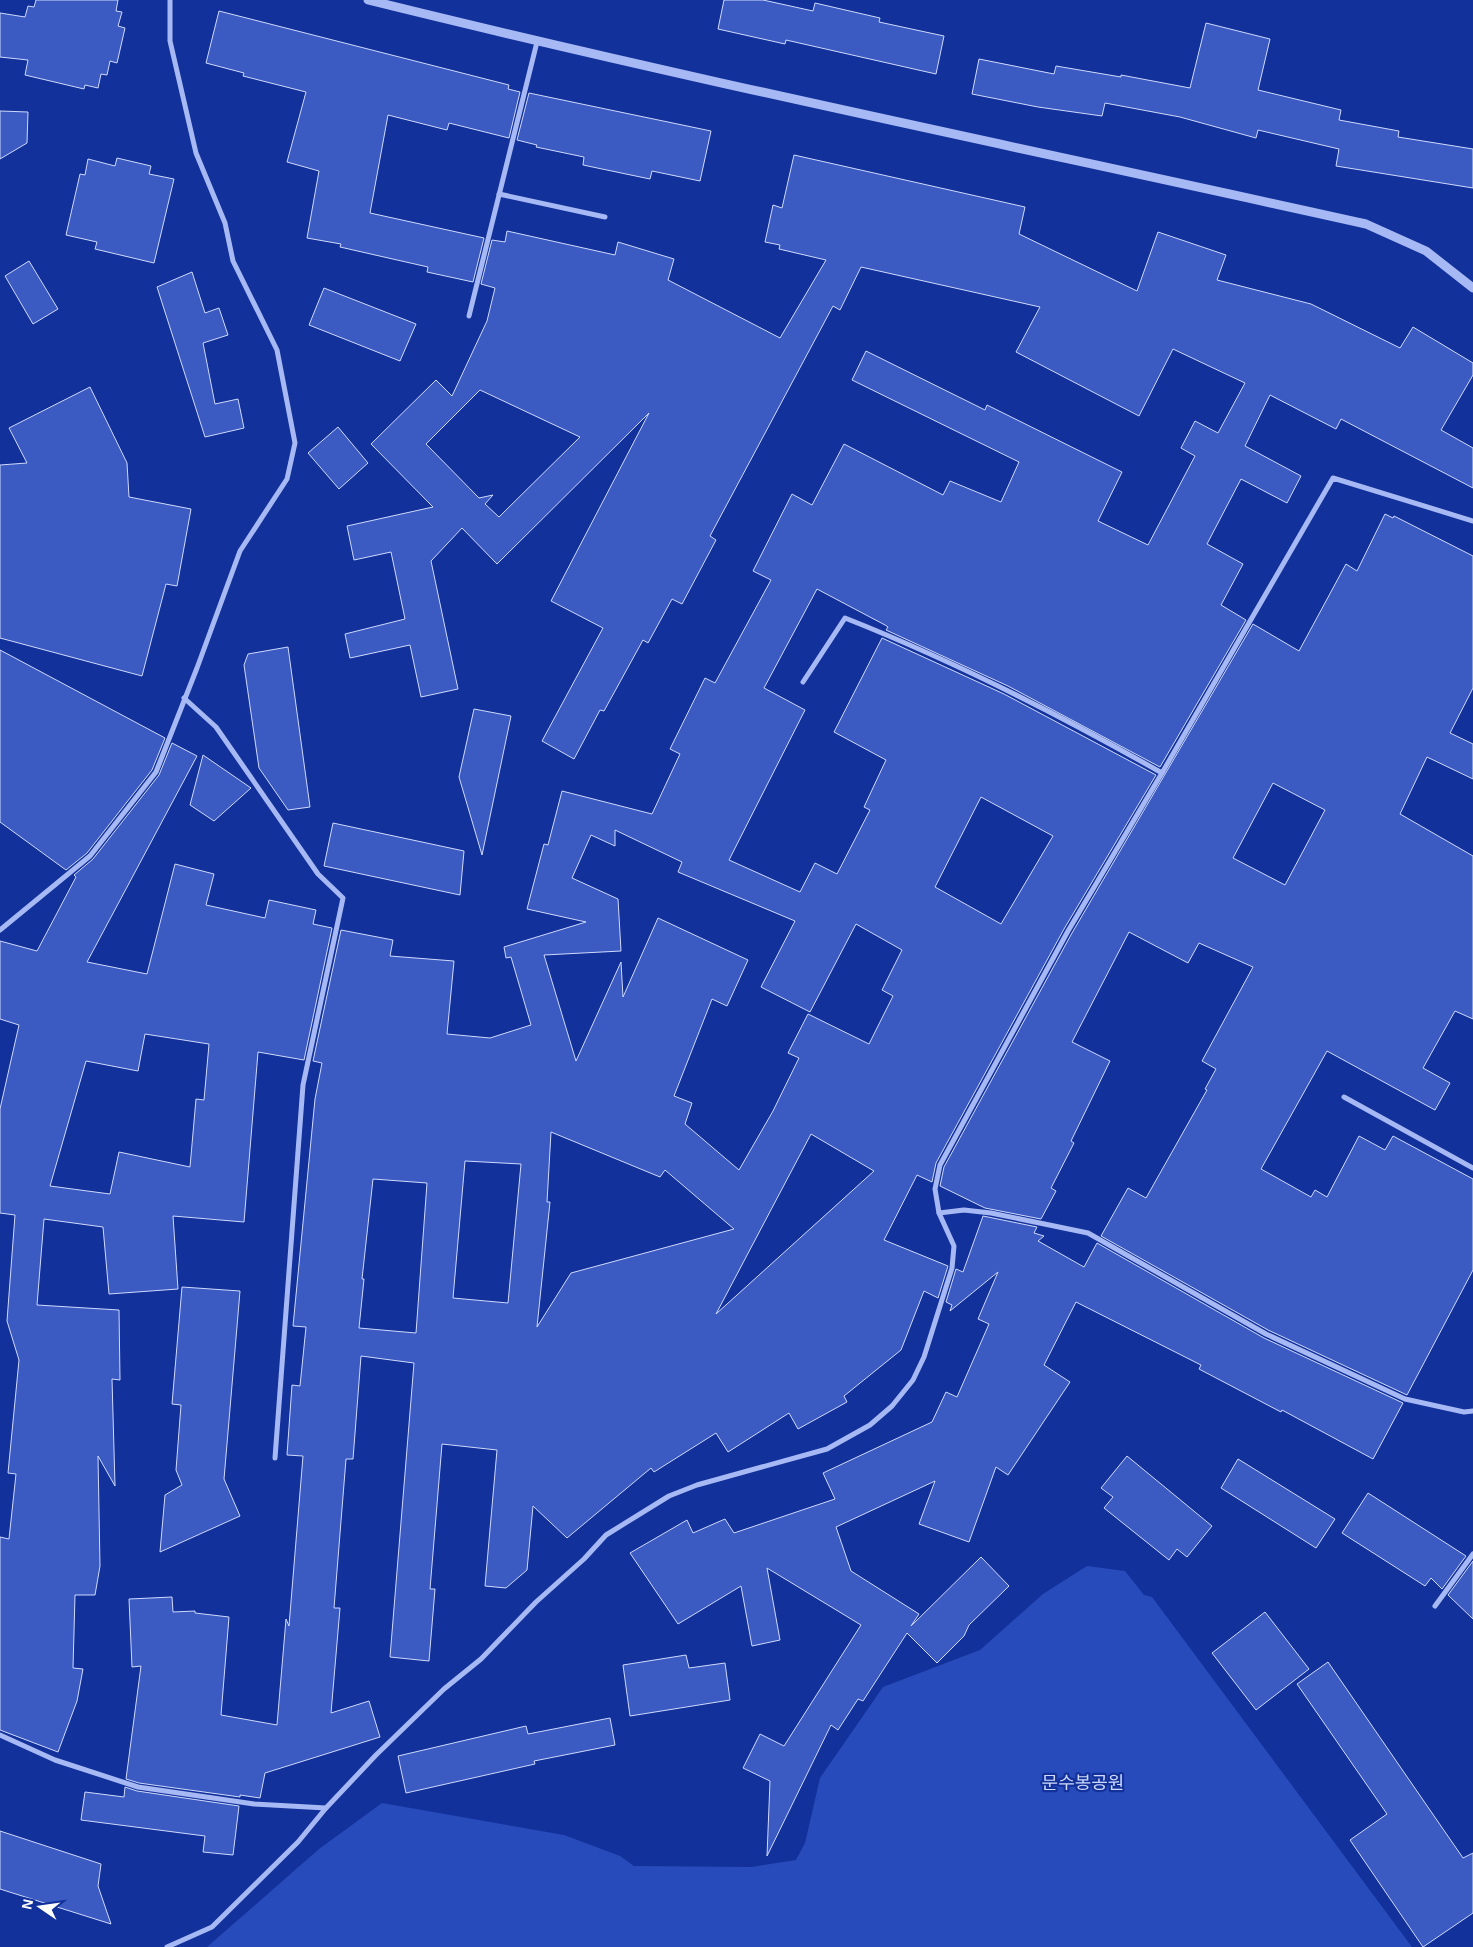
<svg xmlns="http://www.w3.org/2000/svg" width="1473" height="1947" font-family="Arial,'Noto Sans KR',sans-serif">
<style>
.green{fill:#284bbb}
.building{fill:#3b5ac2;stroke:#cfdafd;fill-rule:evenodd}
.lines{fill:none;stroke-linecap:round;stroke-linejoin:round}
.minor{stroke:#a7b9f4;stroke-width:5}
.tertiary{stroke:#a7b9f4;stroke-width:9}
.labels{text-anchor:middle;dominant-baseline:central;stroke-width:4.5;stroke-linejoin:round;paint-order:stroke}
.park-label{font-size:18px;fill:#cfdafd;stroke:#12319b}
</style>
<rect width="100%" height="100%" fill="#12319b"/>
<!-- green -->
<path class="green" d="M1087,1566L1125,1571L1144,1595L1152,1597L1412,1947H207L319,1849L382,1803L564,1835L620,1856L634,1866L751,1867L796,1860L805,1843L820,1778L883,1687L980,1650L1043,1594Z"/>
<!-- building -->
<g class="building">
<path d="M36,0H118L116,11L122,12L118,26L125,28L117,63L110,61L107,75L101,74L98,88L85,85L84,89L25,75L28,60L0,57V13L25,17L28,6L34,7Z"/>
<path d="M724,0H763L813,11L815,3L880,18L879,22L944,36L936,74L786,40L785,44L718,29Z"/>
<path d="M219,11L509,85L508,89L520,92L509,138L449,123L447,130L388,115L370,213L484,238L473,282L427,272L428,267L340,247L341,244L307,238L319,171L287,162L306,92L243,76L244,73L206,63Z"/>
<path d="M1206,23L1270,39L1258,90L1341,110L1339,120L1399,131L1398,137L1473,149V188L1336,166L1339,149L1258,130L1256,138L1180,117L1105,103L1102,116L1038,107L972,94L979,59L1054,74L1056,66L1121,77V75L1190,88Z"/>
<path d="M529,93L711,131L700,181L652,171L650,179L583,165L584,157L536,147L537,145L517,140Z"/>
<path d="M0,111L28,112L27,143L0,159Z"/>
<path d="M794,155L1025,207L1019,234L1137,291L1158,232L1226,255L1217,280L1311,304L1400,348L1413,327L1473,363V375L1441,430L1473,448V488L1341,419L1336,429L1270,395L1245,446L1301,476L1287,503L1241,479L1207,544L1243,564L1221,605L1246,620L1160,767L1008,686L886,630L888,627L885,625L817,589L764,688L805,710L729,860L800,892L815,863L837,874L870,810L864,807L886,760L834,732L882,638L1004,694L1156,775L1064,929L936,1163L932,1182L917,1175L884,1240L948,1266L938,1298L924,1291L901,1350L844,1396L847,1402L798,1429L789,1413L728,1452L716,1433L654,1472L651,1468L567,1538L533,1506L527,1570L506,1588L485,1586L497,1450L442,1444L430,1589H435L429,1661L390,1657L414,1363L361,1356L353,1459H346L334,1608H340L331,1713L369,1701L380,1737L265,1773L260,1798L240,1795V1797L139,1783L126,1779L141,1666L132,1667L129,1599L172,1597L173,1612L195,1611V1613L229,1617L221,1715L277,1725L286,1619L289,1626L303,1456L287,1455L292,1385L300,1386L306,1327L293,1326L315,1099L322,1063L313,1061L341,930L393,940L390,956L454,961L447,1034L490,1038L531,1025L511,957L506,958L504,947L586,922L527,909L544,844L548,845L562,791L652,814L680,754L670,749L705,678L715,683L771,580L753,571L792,494L812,505L844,444L943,495L950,481L1001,502L1019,462L852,380L866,351L985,410L987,405L1122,472L1098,521L1148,545L1195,456L1181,448L1195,421L1218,433L1245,383L1173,349L1139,416L1016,352L1040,307L861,267L840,310L833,306L710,536L716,540L682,604L672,599L648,643L643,640L604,711L600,710L574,759L542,741L603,628L551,601L649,413L497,564L462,528L431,561L458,689L421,697L410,645L350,658L345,634L405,619L391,552L354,560L347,526L433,507L371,444L436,380L452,396L487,321L495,288L481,284L492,240L505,242L507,231L615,255L618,242L674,259L668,280L780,338L826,260L779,249L780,245L765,242L773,205L782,208ZM480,390L580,437L499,517L485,504L493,495L479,498L426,444ZM981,797L1053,836L1001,924L935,887ZM615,830L682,862L678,872L795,921L761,987L810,1012L856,924L902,950L882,990L893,996L869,1044L808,1014L788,1053L799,1058L773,1111L739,1170L685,1124L692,1103L674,1096L712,999L727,1006L748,960L658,918L623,997L621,962L576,1061L544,955L621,951L618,899L572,878L591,835L615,846ZM551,1132L660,1177L665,1170L734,1229L571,1273L537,1327L550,1202H547ZM811,1134L874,1171L716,1314L764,1223ZM465,1161L521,1164L508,1303L453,1298ZM373,1179L427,1183L416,1333L359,1328L364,1279H362Z"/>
<path d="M117,158L151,166L149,174L174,179L154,263L95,249L97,242L66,235L80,174L85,175L88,159L115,166Z"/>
<path d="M29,261L58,309L33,324L5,276Z"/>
<path d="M192,272L205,313L219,308L228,335L203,343L215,404L238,399L244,428L205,437L157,287Z"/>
<path d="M324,288L416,324L400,361L309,325Z"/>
<path d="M90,387L127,463L129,497L191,509L177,586L166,584L142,676L0,638V465L27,463L9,428Z"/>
<path d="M338,427L368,463L339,489L308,453Z"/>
<path d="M1385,514L1393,518L1394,516L1473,556V688L1450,733L1473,744V779L1427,757L1400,814L1473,856V1019L1455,1011L1423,1068L1450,1083L1435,1110L1327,1051L1261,1169L1311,1197L1315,1190L1327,1197L1359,1136L1385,1150L1393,1136L1473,1179V1270L1407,1395L1268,1330L1101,1236L1128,1188L1146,1198L1207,1090L1205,1089L1216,1069L1202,1061L1253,967L1199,943L1188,963L1129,932L1072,1042L1110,1061L1071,1141L1074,1143L1051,1188L1056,1191L1041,1219L985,1208L940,1186L944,1167L1072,933L1253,624L1299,651L1346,564L1357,571ZM1273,783L1325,810L1285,885L1233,858Z"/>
<path d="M288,647L310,807L288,810L259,768L244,665L248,654Z"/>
<path d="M0,650L165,738L152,770L87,853L66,870L0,822Z"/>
<path d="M474,709L511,716L482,855L459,777Z"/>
<path d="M172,743L197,756L87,962L147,974L175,864L214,874L206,905L265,918L269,900L316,910L313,924L332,928L304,1060L258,1052L244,1222L173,1216L178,1289L109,1294L103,1227L44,1219L37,1305L119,1310L120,1380L112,1379L115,1486L98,1456L100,1566L95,1595H75L73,1668L83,1669L77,1701L58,1752L0,1730V1537L9,1539L16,1474L8,1473L19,1360L7,1321L15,1215L0,1213V1109L19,1025L0,1019V941L37,951L76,877L74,875L93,859L159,775ZM145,1034L209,1044L204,1100L196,1099L190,1167L119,1152L110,1194L50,1186L86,1061L138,1071Z"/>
<path d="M203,755L251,788L214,821L190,805Z"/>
<path d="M333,823L464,851L460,895L324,866Z"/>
<path d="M983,1216L1037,1227L1034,1233L1044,1236L1038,1241L1084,1267L1097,1243L1264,1338L1403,1403L1373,1459L1282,1410L1281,1412L1199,1369L1201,1365L1076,1302L1044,1365L1070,1382L1008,1475L996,1467L969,1542L919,1524L935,1481L836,1527L851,1571L919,1614L911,1626L981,1557L1009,1586L969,1625L964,1636L937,1663L907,1633L863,1701L858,1699L838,1730L831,1725L767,1856L770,1781L743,1768L760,1734L784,1746L861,1625L767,1568L780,1640L752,1646L741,1586L678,1624L630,1553L687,1520L693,1533L725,1519L734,1533L835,1499L823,1473L932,1422L946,1392L957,1397L989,1324L978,1319L998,1272L950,1311L952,1305L946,1302L956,1269L963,1272Z"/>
<path d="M182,1287L240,1291L224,1479L240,1516L160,1552L165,1495L182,1485L176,1470L181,1405L172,1404Z"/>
<path d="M1127,1456L1212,1526L1187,1557L1177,1549L1169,1560L1104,1508L1113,1497L1101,1488Z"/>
<path d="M1238,1459L1335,1519L1316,1548L1221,1488Z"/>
<path d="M1368,1493L1466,1556L1442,1589L1431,1578L1425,1586L1342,1533Z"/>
<path d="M1473,1561V1619L1448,1595Z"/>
<path d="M1265,1612L1309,1669L1256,1710L1212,1653Z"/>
<path d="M686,1655L689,1668L725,1663L730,1700L630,1716L623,1665Z"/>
<path d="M1328,1662L1463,1858L1473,1853V1913L1423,1947L1350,1840L1387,1814L1297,1684Z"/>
<path d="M610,1718L615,1745L534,1761L535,1764L406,1793L398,1756L526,1726L528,1734Z"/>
<path d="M125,1787L137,1791L239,1806L233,1855L203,1852L205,1836L81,1820L85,1792L124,1797Z"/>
<path d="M0,1831L101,1864L98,1886L111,1924L0,1889Z"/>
</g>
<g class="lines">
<!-- minor -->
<g class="minor">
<path d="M499,194L605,217"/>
<path d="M469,316L537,42"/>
<path d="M803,682L845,618C954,661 1060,715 1162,773"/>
<path d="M184,698L216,727L318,874L343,898L303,1085L275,1458"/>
<path d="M0,930L90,856L156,772L197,668L240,551L287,479L295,443L277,350L233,261L225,223L196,153L170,41V0"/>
<path d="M1344,1097L1473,1168"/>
<path d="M939,1213L964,1210L991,1213L1088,1233L1266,1334L1405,1399L1464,1412L1473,1411"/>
<path d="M1435,1606L1473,1554"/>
<path d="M0,1735L55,1760L138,1787L254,1804L326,1808"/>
<path d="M167,1947L212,1927L298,1842L326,1808L376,1755L444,1689L481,1659L536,1602L584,1559L606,1535L669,1496L697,1485L827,1449L870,1425L892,1406L913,1380L924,1357L952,1268L954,1246L939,1213L935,1189L940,1165L1068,931L1162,773L1333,478L1473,521"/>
</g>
<!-- tertiary -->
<path class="tertiary" d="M368,0C699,82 1033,150 1366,224L1426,251L1473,288"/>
</g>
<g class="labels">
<!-- park labels -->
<g class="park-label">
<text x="1083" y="1783">문수봉공원</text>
</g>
</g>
<!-- north arrow -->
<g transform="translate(40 1907) rotate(283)" stroke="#12319b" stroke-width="4" paint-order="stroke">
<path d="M0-4L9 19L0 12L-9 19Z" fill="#ffffff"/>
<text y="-8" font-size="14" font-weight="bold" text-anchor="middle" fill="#ffffff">N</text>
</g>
</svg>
